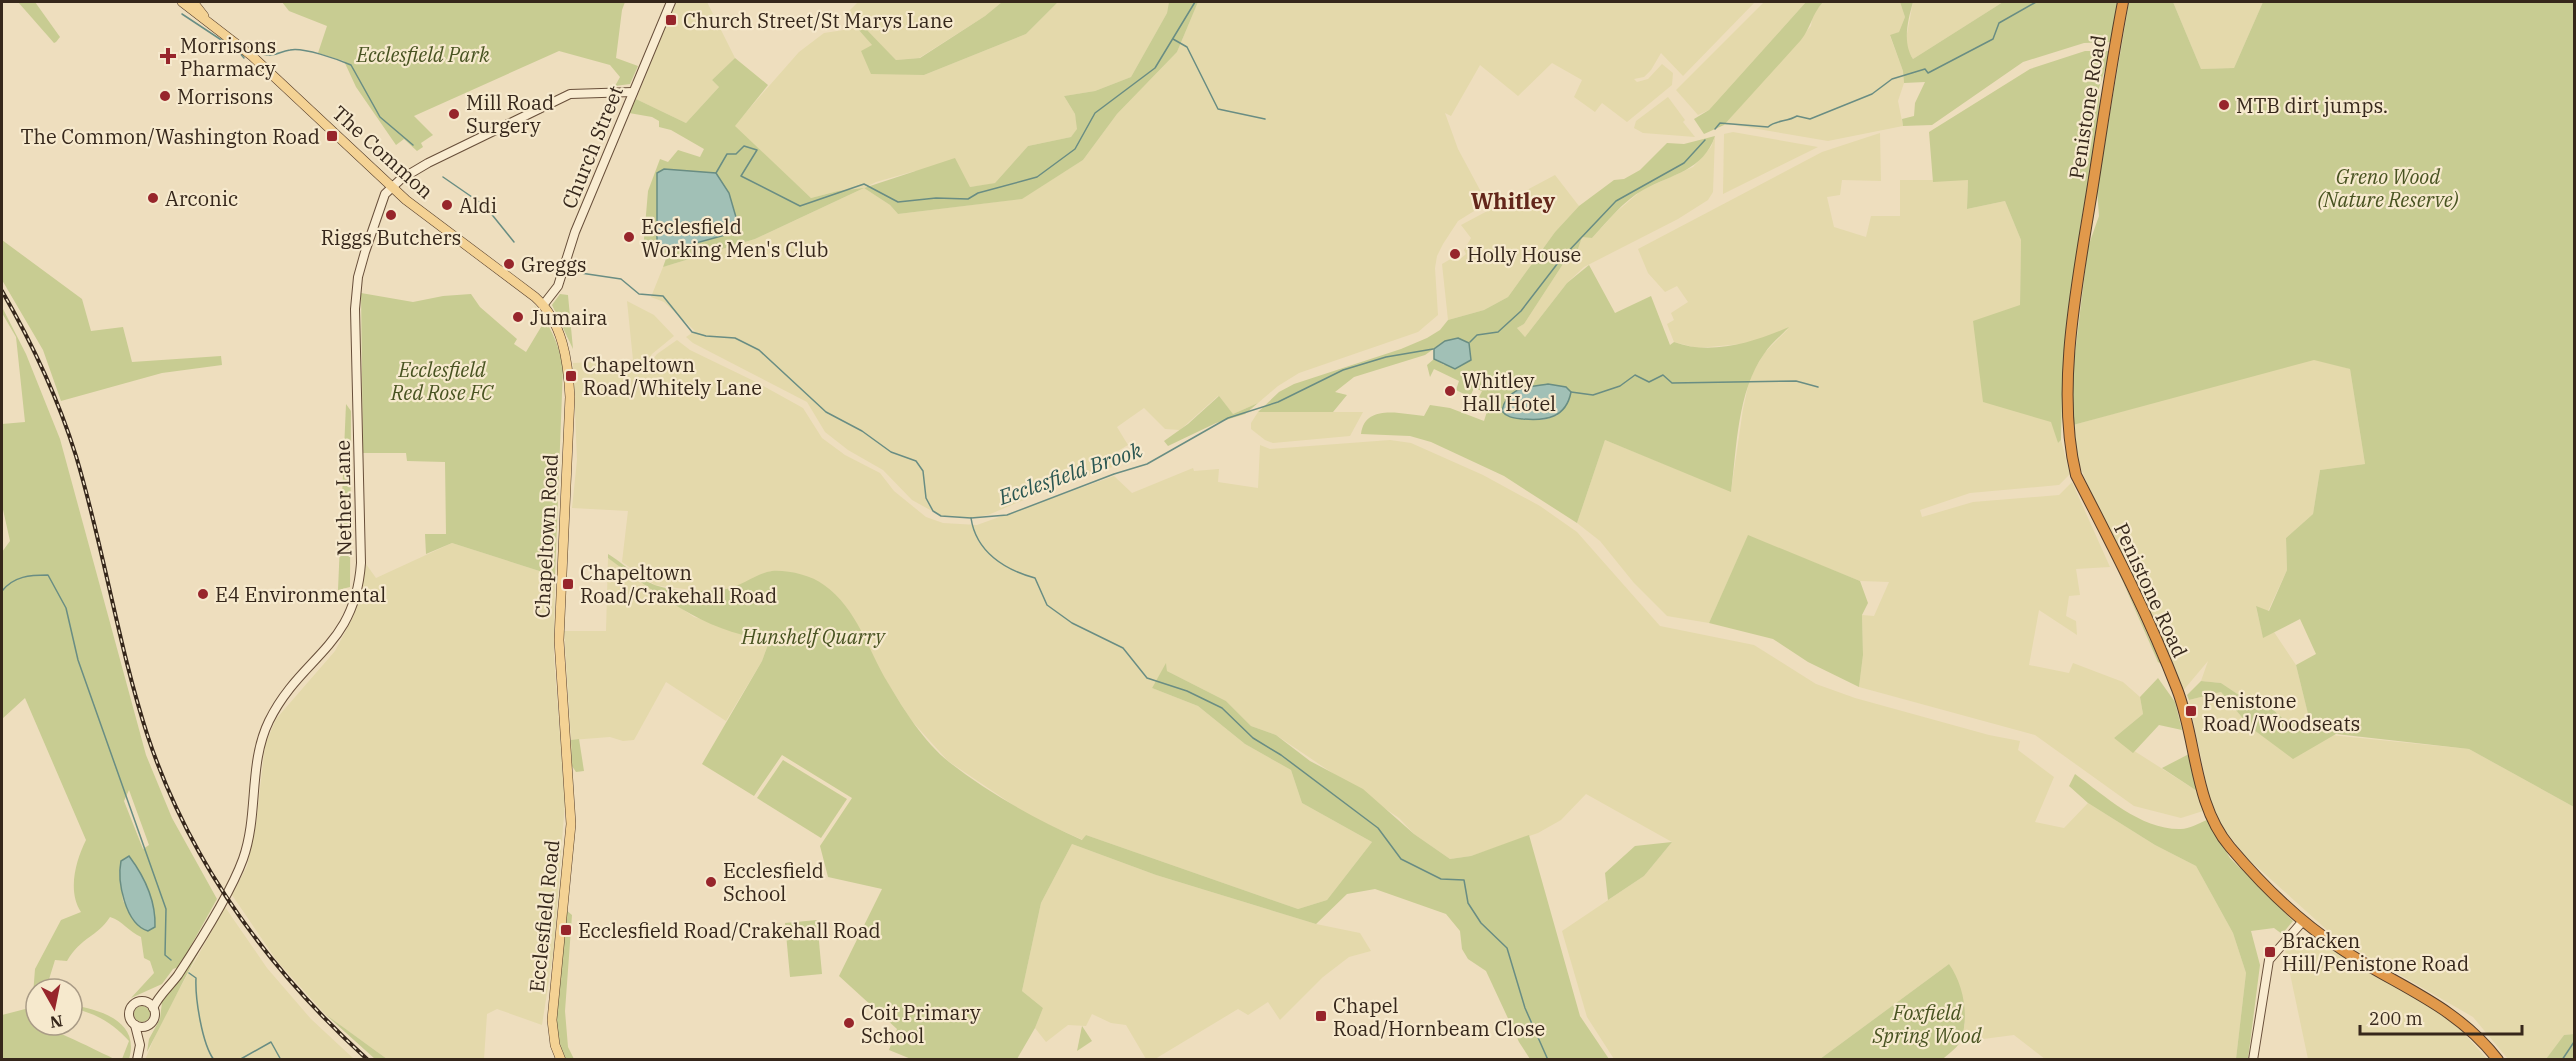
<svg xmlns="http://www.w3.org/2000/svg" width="2576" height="1061" font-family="'IBM Plex Serif',serif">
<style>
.farmland{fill:#e4d9ab}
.green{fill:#c8cc92;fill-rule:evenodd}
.water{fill:#a1c0b6;stroke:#698d83;stroke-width:1.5}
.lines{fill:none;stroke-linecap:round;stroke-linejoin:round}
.stream{stroke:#698d83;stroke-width:1.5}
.secondary-casing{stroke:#684f3a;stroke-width:10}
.primary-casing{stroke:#543d2b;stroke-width:10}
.highway-casing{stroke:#543d2b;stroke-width:12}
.secondary{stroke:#f9ecd1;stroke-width:8}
.primary{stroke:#f4d294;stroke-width:9}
.highway{stroke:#e1994b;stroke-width:10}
.rail-casing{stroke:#36271b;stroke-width:4}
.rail{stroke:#f6e9cd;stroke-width:1.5;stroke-dasharray:4.5;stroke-linecap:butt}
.poi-dot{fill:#97252b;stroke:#f6e9cd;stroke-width:2}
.labels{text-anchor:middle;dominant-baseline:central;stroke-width:4.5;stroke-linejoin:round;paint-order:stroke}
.poi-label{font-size:20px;fill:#36271b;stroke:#f6e9cd;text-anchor:start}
.park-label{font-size:20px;font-style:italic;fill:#485321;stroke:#f6e9cd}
.street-label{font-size:20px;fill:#36271b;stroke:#f6e9cd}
.water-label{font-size:21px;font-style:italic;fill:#2a5651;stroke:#f6e9cd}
.quarter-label{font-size:22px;font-weight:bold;fill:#63261a;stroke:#f6e9cd}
</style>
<rect width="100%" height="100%" fill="#eedebe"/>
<!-- farmland -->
<g class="farmland">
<path d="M676,2H707L735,58L712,80L719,87L686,123L636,99Z"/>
<path d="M858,2H1002L985,16L919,58L896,60L852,15L850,10Z"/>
<path d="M1058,2H1169L1167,13L1131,77L1095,91L1064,96L1075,114L1078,129L1071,137L1028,146L995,183L985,185L970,187L915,171L876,182L864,188L890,205L898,214L1021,199L1083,160L1117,114L1177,52L1198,2H1755L1683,76L1661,53L1651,70L1644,77L1634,79L1637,82L1648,79L1662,64L1673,73L1672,85L1627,122L1602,103L1595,112L1574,97L1582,80L1552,63L1518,96L1480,65L1451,116L1445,113L1458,149L1487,203L1458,221L1443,244L1437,256L1435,268L1438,315L1418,332L1299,373L1278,386L1258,403L1233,414L1218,396L1180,430L1165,429L1144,408L1117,427L1128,445L1118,451L1120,455L1114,458L1118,465L1052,488L988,515L971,518L941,516L912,500L883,470L848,450L825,432L807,402L693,343L686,337L695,331L664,302L651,297L663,267L755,239L862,189L838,191L811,198L734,126L799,52L824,33L857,28L873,46L861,52L924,75L1026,34Z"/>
<path d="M1764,2H1806L1709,110L1698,115L1676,90Z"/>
<path d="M1823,2H1900L1905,17L1899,32L1890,36L1903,71L1904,83L1898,101L1903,126L1828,141L1734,125H1724L1811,26L1813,13Z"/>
<path d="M1913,2H2003L1913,59L1908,51L1906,39Z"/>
<path d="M2173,2H2263L2234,68L2201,69Z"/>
<path d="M1668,97L1685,120L1683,122L1695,137L1643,133L1634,128L1636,121Z"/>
<path d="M1733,132L1818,147L1723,194L1724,134Z"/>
<path d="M1880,133L1881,181L1842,180L1840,195L1827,197L1834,227L1866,237L1871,216H1900V180H1968L1967,209L2005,201L2021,240L2020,305L2058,443L2061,440L2070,474L2059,485L1970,493L1920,510L1922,517L1973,502L2059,495L2072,482L2110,567L2076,569L2080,595L2069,596L2066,616L2076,621L2077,635L2039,610L2029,665L2069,673L2073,663L2123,682L2140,697L2143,714L2114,738L2197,791L2203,811L2181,818L2134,806L2035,735L1859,687L1863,655L1862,615L1874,616L1889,582L1860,581L1748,536L1709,623L1667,616L1634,583L1600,541L1577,523L1605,440L1731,491L1743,409L1750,377L1765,352L1788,329L1753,343L1697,348L1674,342L1667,324L1674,320L1671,313L1688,302L1677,286L1665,292L1648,273L1638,249L1822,152Z"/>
<path d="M1715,136L1713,192L1708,200L1678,219L1584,267L1567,283L1525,337L1517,328L1524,324L1563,264L1577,252L1582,236L1592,238L1615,213L1642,190L1693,167L1711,147Z"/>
<path d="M1555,175L1579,206L1555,232L1508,297L1484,310L1448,320L1442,264L1454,257L1458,261L1466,254L1464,250L1471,238L1461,225Z"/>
<path d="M627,301L654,315L674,336L652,354L646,363L649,364L657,354L677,340L690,350L758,383L803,408L822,438L845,455L880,473L894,491L926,517L943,523L977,525L1114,476L1132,493L1193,468L1194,471L1219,469L1218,482L1258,488L1260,445L1270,449L1390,440L1411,443L1483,475L1540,506L1577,532L1660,626L1754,645L1816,684L1855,698L1989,735L2020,741L2018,750L2054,777L2035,822L2064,828L2088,803L2155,845L2196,866L2233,933L2246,973L2236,1059H2045L2014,1035L1960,1042L1965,1024L1963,1004L1949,964L1820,1059H1614L1587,1017L1562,931L1644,876L1672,842L1586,794L1561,820L1538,833L1471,856L1450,859L1414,834L1399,818L1276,735L1251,726L1226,701L1167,671L1166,664L1152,688L1198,706L1245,744L1291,770L1302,803L1372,842L1327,900L1298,909L1086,835L1083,840L1031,817L948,761L911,720L887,682L771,571L743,585L725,589L699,591L655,585L622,562L628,511L572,508L577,460L573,363L633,360Z"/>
<path d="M2313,358L2350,369L2365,464L2320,470L2313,514L2286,538L2287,570L2268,611L2256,607L2263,637L2274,632L2296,665L2309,718L2289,724L2261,699H2245L2221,683L2201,681L2208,661L2182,692L2171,658L2091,493L2074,452L2073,425Z"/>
<path d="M1258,412H1363L1350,436L1273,443L1265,440L1251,429V423Z"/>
<path d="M452,543L555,576L554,657L565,801L554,948L542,1025L497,1009L487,1014L484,1059H387L325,1014L277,961L232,895L247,866L256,824L265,745L276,719L335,651L353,617L362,588L366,564L376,578Z"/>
<path d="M608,558L694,617L770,639L762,661L726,721L666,682L634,740L623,741L610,737L571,740L564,631H606Z"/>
<path d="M2221,692L2250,727L2469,749L2574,807V1034L2564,1035L2546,1059H2508L2473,1017L2336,938L2246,857L2219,823L2211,806L2189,700Z"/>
<path d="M1072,844L1156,875L1316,924L1360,933L1371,951L1349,957L1323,977L1280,1020L1268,1002L1248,1015L1238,1009L1155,1059H1146L1126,1025L1111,1023L1092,1014L1086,1026L1068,1025L1046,1042L1035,1028L1043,1008L1022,991L1041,903Z"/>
<path d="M225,907L267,968L311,1019L354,1059L145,1060L160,1024Z"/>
<path d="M2312,938L2452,1020L2487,1059H2308L2285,950L2293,942Z"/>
</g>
<!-- green -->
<g class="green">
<path d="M18,2H35L60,37L56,42L54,43Z"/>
<path d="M282,2H625L622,10L616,58L638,66L630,84L615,86L620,77L610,65L559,51L414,116L433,135L421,143L423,147L417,151L404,139L396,145L356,87L344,61L318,53L327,26L289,11Z"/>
<path d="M1002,2H1058L1026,34L924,75L871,74L861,51L872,45L857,28L864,27L896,60L920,58L985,16Z"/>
<path d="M1169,2H1198L1177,52L1117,114L1083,160L1022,199L898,214L890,205L864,188L755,239L663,267L668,253L643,250L648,191L660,159L668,162L678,150L700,157L704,149L671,130L659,127V121L652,117L629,113L636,99L686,123L719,87L712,80L735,58L768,85L735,126L811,198L838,191L864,188L955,158L970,187L995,183L1028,146L1071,137L1077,129L1075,114L1064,96L1095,91L1131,77L1167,13Z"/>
<path d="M1806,2H1823C1812,14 1811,27 1801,40L1724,125L1704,134L1694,119L1709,110Z"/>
<path d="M1900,2H1913C1908,20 1902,42 1913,59L2003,2H2119L2112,42L2084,43L2023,62L1932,125L1903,126L1902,119L1914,116L1915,103L1925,82L1904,83L1903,71L1890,35L1899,32L1905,17Z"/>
<path d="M2129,2H2173L2201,69L2234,68L2263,2H2574V807L2469,749L2336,734L2293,759L2250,727L2221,692L2189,700L2187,695L2201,681L2221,683L2245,699H2261L2289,724L2309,718L2296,665L2316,654L2300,619L2263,638L2256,606L2269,611L2287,570L2286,538L2313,514L2320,470L2365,464L2350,369L2314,360L2073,425L2070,394L2088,247L2099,216L2097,189Z"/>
<path d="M2085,51H2111L2099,88L2100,116L2081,222L2062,393L2061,440L2058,443L2051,422L1983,402L1973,321L2020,305L2021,240L2005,201L1967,209L1968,180L1933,182L1929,132L2030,69Z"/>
<path d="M1715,136C1703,171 1672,174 1643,190C1623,201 1607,222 1592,238L1582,237L1577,252L1563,264L1524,324L1517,328L1525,337L1567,283L1589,265L1615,313L1651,296L1670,345L1674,342C1711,356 1755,342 1789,327C1781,336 1770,344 1764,354C1737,392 1737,447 1731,492L1605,440L1577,523L1504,476L1431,442L1410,436L1361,434C1365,403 1402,414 1424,416L1430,405L1450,408L1484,421L1490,402L1479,397L1482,391L1474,388L1470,397L1456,390L1459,381L1434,369L1430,377L1427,365L1434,359L1444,365L1471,360L1469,343L1445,341L1425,355L1354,377L1335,392L1347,395L1333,412H1258L1279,392L1294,384L1401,349L1427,338L1440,330L1448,320L1484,310L1508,297L1555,232L1579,206L1614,180L1624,179L1640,170L1667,143L1684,144ZM1548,384L1558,415L1544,420L1515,418L1516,389Z"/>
<path d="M2,240L82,299L91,331L123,327L132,362L221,356L222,365L162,373L61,401L43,350L2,280Z"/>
<path d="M361,293L413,302L443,296L471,294L480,307L517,339L514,344L526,352L544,322L534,305C550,324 559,344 563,368L555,576L452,543L426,554L425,534H446L445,462L407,461L406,453H363Z"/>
<path d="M560,294L568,295L573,349L552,305Z"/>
<path d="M2,307L26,354L60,439L146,755L172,818L217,899L179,967L173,969L162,984L131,998L154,973L150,961L144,958L141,937C129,932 123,921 110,917C97,937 81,937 67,961L55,960L46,989H36L33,995L35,969L61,920L81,912C67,891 76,860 86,840L25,698L2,719V552L10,541L2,505V424L25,422L16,337L2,313ZM129,790L149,845L143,849L124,801ZM119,868L155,926L148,931L143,929L123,901Z"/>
<path d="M1219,396L1233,414L1258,403L1245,414L1216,423L1168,446L1164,441L1188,424Z"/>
<path d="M346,404L351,411L350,587L338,590Z"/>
<path d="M1748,535L1860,581L1868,603L1862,615L1863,655L1859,687L1808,662L1773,639L1709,623Z"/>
<path d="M608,554C623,563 641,581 658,586C678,592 704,592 726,589C742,586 757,573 772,571C788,570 811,575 824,585C857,608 868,650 888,683C904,710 924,742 949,762C990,794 1035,819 1082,840L1086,835L1298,909L1327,900L1372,842L1302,803L1291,770L1245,744L1198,706L1152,688L1166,663L1167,671L1226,701L1251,726L1276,735L1310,761L1363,789L1414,834L1450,859L1471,856L1529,835L1580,1016L1609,1059H1530L1519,1042L1486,971L1468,959L1462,949L1460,931L1446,914L1375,889L1347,894L1316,924L1156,875L1072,844L1041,903L1022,991L1043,1008L1035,1028L1017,1059H911L889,1050L897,1029L839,976L882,889L828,877L820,846L852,798L782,755L754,796L702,764L762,661L770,639C708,635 656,593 608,558Z"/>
<path d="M2116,566L2161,664L2158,662Z"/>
<path d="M2158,678L2175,702L2182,730L2159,725L2133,753L2114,738L2143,714L2140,697Z"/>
<path d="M579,739L584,771L576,772L572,766L571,740Z"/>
<path d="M2189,754L2197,791L2162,768Z"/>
<path d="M783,760L847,799L821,838L757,798Z"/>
<path d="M2075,774C2105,796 2141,830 2181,829C2189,829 2199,823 2207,820L2230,858L2293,921L2282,934L2274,928L2251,931L2260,965L2248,1059H2236L2246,973L2233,933L2196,866L2155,845L2088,803L2069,786Z"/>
<path d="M1672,842L1644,876L1608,900L1605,873L1635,846Z"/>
<path d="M566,910L572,915L565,1011L568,1047L574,1059H566C545,1020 562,953 566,910Z"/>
<path d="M817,920L822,974L790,977L785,923Z"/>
<path d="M203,943L147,1052L149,1039L160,1019L162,1002L188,966L198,946Z"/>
<path d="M1949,964C1964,985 1970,1019 1960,1042C1957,1048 1947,1055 1943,1059H1820Z"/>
<path d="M72,1005C102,1010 140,1022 129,1059H122L129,1041C113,1023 95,1013 72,1008Z"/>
<circle cx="142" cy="1014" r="8"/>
<path d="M33,1007L36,1025C47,1025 101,1053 115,1059H2V1015Z"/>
<path d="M325,1014L387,1059H375Z"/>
<path d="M1082,1026L1092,1041L1077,1051Z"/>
<path d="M2574,1034V1059H2546L2564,1035Z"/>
</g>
<!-- water -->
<g class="water">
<path d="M664,169L716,173L729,193L740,231L674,249L657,246V173Z"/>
<path d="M1458,338L1469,343L1471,360L1455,369L1434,359V349L1445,341Z"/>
<path d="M1548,384L1566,387L1571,392C1566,418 1546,421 1523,419C1515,418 1507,418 1502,411C1506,387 1528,387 1548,384Z"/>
<path d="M129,856C144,876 156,901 155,927L148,931C125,924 117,881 121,861Z"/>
</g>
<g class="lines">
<!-- stream -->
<g class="stream">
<path d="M182,14L235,49"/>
<path d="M1173,39L1187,47L1218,109L1265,119"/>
<path d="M239,52L244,58"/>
<path d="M262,54C275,57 278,52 290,50C303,47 337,59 351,65L380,117L413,145"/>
<path d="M1715,129L1720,123L1768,127C1776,120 1787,122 1797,116L1810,119L1872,94L1892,79L1925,69L1928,73L1993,39L1999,23L2036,2"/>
<path d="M716,173L727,154H736L744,146L757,150L741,176L800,206L864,184L898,202L936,198L968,199L978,193L1037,177L1075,149L1095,113L1155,68L1195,2"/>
<path d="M443,177L485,206L514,242"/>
<path d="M543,263L559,269"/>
<path d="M567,271L621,279L639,294L663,296L692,332L706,336L735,338L759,350L826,412L862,431L891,452L916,461L923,471L926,498L933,511L941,516L971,518L1007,515L1114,474L1147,464L1228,418L1278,402L1343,370L1386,357L1433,349"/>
<path d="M1470,342L1477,335L1498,332L1521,311L1561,259L1616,201L1684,163L1705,140"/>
<path d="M1571,392L1593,395L1620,386L1635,375L1649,382L1663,375L1672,383L1796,381L1818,387"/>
<path d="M971,518C976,552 1005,570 1035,578L1047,605L1072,623L1123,648L1147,678L1187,691L1222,708L1253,738L1281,755L1378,828L1401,859L1441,879L1464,880L1468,903L1481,923L1507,948L1525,1008L1548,1060"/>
<path d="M2,591C14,576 30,575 48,575L66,608L78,660L166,909L165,955L171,960"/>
<path d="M189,973L196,978C195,998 202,1044 214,1060"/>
<path d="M239,1060L271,1042L281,1060"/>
<path d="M2562,1060L2574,1042"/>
</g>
<defs>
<g id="secondary">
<path d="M544,304L558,286L575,232L671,2"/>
<circle cx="142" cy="1014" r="13"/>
<path d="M153,1008C159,995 170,986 178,975C199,943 230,895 243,859C259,814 248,764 269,721C301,656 355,648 361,563L355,309L358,277L365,252L385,194L401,179L428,163L570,94L633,92"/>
<path d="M135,1025L140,1045L137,1060"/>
<path d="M2253,1060L2269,960L2303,921"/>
</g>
<g id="primary">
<path d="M182,2L252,56L406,200L535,297C563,322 568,361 570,397L559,640L571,824L552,1020L555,1045L561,1060"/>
<path d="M193,2L204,16"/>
</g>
<path id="highway" d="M2123,2C2111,64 2102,128 2092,191C2078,279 2055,388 2076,475C2112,545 2149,616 2177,689C2197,740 2193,803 2230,847C2262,885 2298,921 2340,948C2396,986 2455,1004 2498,1060"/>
</defs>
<!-- secondary casing -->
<use href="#secondary" class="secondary-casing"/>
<!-- primary casing -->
<use href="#primary" class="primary-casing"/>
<!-- highway casing -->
<use href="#highway" class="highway-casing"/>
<!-- secondary -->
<use href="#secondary" class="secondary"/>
<!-- primary -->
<use href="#primary" class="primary"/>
<!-- highway -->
<use href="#highway" class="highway"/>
<defs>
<path id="rail" d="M2,291C32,343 58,398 76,456C104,549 118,645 148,737C190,863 270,971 368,1060"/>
</defs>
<!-- rail casing -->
<use href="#rail" class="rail-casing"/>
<!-- rail -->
<use href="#rail" class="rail"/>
</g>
<!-- markers -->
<g class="poi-dot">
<rect x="665" y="14" width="12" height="12" rx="3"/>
<path d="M165 47h6v6h6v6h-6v6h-6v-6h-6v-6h6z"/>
<circle cx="165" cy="96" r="6"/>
<circle cx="2224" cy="105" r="6"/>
<circle cx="454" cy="114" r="6"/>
<rect x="326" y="130" width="12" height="12" rx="3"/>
<circle cx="153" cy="198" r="6"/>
<circle cx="447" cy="205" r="6"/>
<circle cx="391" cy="215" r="6"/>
<circle cx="629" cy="237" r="6"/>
<circle cx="1455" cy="254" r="6"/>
<circle cx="509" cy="264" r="6"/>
<circle cx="518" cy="317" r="6"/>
<rect x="565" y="370" width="12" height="12" rx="3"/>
<circle cx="1450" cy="391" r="6"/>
<rect x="562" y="578" width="12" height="12" rx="3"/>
<circle cx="203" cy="594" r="6"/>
<rect x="2185" y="705" width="12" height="12" rx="3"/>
<circle cx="711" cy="882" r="6"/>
<rect x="560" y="924" width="12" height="12" rx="3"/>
<rect x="2264" y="946" width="12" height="12" rx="3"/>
<rect x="1315" y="1010" width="12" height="12" rx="3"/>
<circle cx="849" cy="1023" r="6"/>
</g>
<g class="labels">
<!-- poi labels -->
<g class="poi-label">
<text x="683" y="20">Church Street/St Marys Lane</text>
<text x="180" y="45">Morrisons<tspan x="180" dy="23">Pharmacy</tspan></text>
<text x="177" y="96">Morrisons</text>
<text x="466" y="102">Mill Road<tspan x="466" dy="23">Surgery</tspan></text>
<text x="2236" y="105">MTB dirt jumps.</text>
<text x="320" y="136" text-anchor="end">The Common/Washington Road</text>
<text x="165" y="198">Arconic</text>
<text x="459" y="205">Aldi</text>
<text x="641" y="226">Ecclesfield<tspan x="641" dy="23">Working Men's Club</tspan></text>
<text x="391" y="237" text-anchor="middle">Riggs Butchers</text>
<text x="1467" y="254">Holly House</text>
<text x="521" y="264">Greggs</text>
<text x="530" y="317">Jumaira</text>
<text x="583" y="364">Chapeltown<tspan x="583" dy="23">Road/Whitely Lane</tspan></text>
<text x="1462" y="380">Whitley<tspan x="1462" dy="23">Hall Hotel</tspan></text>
<text x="580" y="572">Chapeltown<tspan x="580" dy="23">Road/Crakehall Road</tspan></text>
<text x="215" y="594">E4 Environmental</text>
<text x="2203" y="700">Penistone<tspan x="2203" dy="23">Road/Woodseats</tspan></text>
<text x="723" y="870">Ecclesfield<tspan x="723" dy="23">School</tspan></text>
<text x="578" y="930">Ecclesfield Road/Crakehall Road</text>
<text x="2282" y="940">Bracken<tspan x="2282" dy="23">Hill/Penistone Road</tspan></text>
<text x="1333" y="1005">Chapel<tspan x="1333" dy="23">Road/Hornbeam Close</tspan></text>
<text x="861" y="1012">Coit Primary<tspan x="861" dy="23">School</tspan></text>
</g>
<!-- park labels -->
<g class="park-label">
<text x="423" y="54">Ecclesfield Park</text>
<text x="2388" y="176">Greno Wood<tspan x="2388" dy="23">(Nature Reserve)</tspan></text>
<text x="442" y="369">Ecclesfield<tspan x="442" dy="23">Red Rose FC</tspan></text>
<text x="813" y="636">Hunshelf Quarry</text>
<text x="1927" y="1012">Foxfield<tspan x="1927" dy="23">Spring Wood</tspan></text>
</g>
<!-- street labels -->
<g class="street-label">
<text transform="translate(2087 107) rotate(-81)">Penistone Road</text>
<text transform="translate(592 147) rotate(-68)">Church Street</text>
<text transform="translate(383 152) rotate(42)">The Common</text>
<text transform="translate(343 498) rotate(-91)">Nether Lane</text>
<text transform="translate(546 536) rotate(-87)">Chapeltown Road</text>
<text transform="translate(2151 590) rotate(65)">Penistone Road</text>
<text transform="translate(544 916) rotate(-84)">Ecclesfield Road</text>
</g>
<!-- water labels -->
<g class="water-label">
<text transform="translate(1070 473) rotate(-19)">Ecclesfield Brook</text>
</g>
<!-- quarter labels -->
<g class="quarter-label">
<text x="1513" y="200">Whitley</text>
</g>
</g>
<!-- border -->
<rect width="2576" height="1061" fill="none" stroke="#36271b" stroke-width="6"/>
<!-- north arrow -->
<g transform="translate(54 1007) rotate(171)"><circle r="28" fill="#f6e9cd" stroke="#a99b86" stroke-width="1.5"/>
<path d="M0-4.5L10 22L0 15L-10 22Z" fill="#97252b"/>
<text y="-9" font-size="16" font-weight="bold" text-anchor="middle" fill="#36271b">N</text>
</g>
<!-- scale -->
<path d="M2360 1025v9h162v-9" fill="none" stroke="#36271b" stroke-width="3"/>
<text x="2369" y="1025" font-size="18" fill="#36271b" stroke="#f6e9cd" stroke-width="4.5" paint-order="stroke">200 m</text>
</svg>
